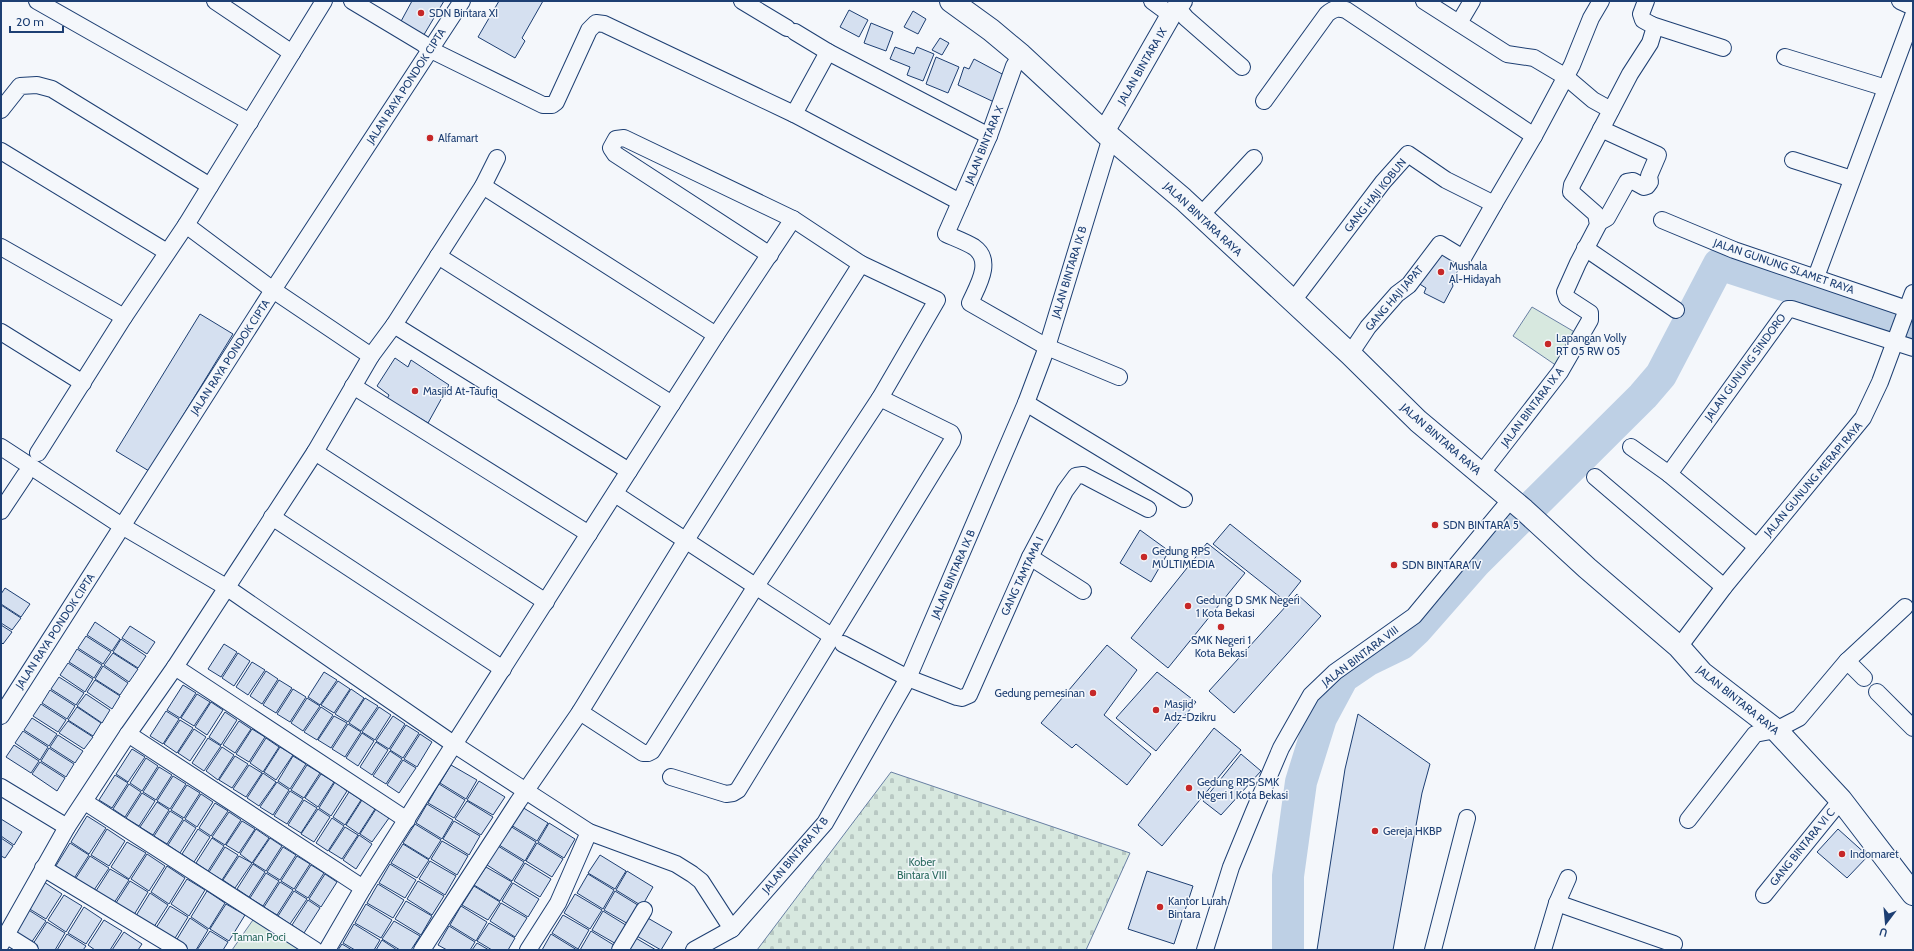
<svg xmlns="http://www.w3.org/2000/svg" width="1914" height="951" font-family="Cabin,sans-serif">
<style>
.cemetery{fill:url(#cemetery-stones);stroke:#687fa3}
.green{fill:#d7e8df;stroke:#687fa3}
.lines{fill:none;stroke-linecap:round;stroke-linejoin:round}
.river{stroke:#bed0e5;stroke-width:32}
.building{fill:#d5e0f0;stroke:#1d3f73}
.minor-casing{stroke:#1d3f73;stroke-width:18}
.tertiary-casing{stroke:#1d3f73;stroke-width:22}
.primary-casing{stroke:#1d3f73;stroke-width:24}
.minor{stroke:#f4f7fb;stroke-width:16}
.tertiary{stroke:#f4f7fb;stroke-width:20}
.primary{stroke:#f4f7fb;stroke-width:22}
.poi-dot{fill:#c62828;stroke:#f4f7fb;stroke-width:1.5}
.labels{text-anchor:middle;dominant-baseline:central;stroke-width:3;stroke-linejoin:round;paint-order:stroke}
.poi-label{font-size:11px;fill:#1d3f73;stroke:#f4f7fb;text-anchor:start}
.street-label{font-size:11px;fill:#1d3f73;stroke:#f4f7fb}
.park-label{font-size:11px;fill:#2c6c60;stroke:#f4f7fb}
</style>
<defs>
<pattern id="cemetery-stones" width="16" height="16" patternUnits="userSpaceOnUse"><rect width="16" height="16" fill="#d7e8df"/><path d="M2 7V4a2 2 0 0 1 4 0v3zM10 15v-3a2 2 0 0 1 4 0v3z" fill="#b8c8c3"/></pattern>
</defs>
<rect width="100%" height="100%" fill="#f4f7fb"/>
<!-- cemetery -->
<path class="cemetery" d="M891,772L1130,853L1086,950H757Z"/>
<!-- green -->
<g class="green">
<path d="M1532,307L1578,334L1557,366L1513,336Z"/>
<path d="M255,917L304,950H232Z"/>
</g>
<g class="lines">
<!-- river -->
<path class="river" d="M1288,950V876L1301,782L1321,718L1343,677L1368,660L1401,644L1417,629L1475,563L1643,396L1661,375L1719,264L1913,327"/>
</g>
<!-- building -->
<g class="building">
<path d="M412,1H444L422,38L399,25Z"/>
<path d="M499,1H543L522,38L525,41L515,58L478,37Z"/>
<path d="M849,10L868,20L859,37L840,27Z"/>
<path d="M913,11L926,19L918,34L904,27Z"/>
<path d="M871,23L893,32L886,51L864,43Z"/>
<path d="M940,38L949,43L942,55L932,50Z"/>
<path d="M895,47L914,54L917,47L934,54L923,81L907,75L910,67L890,59Z"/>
<path d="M936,57L959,67L948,93L926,84Z"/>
<path d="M974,59L1004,75L994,102L958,85L964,67L969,69Z"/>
<path d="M1443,249L1462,262L1452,282L1453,286L1444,303L1424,293L1426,288L1418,283Z"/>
<path d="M200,314L233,334L149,471L116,451Z"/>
<path d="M395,358L408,367L411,360L449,385L428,423L387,399L389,395L377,386Z"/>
<path d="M1230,524L1301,581L1285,601L1213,544Z"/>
<path d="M1140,530L1169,551L1151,582L1120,563Z"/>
<path d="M1207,543L1245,573L1168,668L1131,638Z"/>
<path d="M5,588L30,604L21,617L1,604V594Z"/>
<path d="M1297,594L1321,616L1234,713L1209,691Z"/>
<path d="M1,605L21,618L12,630L1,623Z"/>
<path d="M95,622L120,639L112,651L87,635Z"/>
<path d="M1,625L12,632L3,644L1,642Z"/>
<path d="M130,626L155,642L147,654L122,638Z"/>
<path d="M86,636L111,652L103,664L78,648Z"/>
<path d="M121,639L146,656L138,668L113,652Z"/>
<path d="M224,644L237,652L221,677L208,669Z"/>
<path d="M1107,645L1137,670L1104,715L1151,754L1127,785L1076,744L1072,748L1041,723Z"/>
<path d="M77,649L102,665L94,678L69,662Z"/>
<path d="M113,653L138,669L129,682L104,665Z"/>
<path d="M238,653L250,661L234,686L222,678Z"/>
<path d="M252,662L265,670L248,695L236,687Z"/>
<path d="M68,663L93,679L85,692L60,675Z"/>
<path d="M103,666L128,683L120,695L95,679Z"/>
<path d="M266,671L278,679L262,704L250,696Z"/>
<path d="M324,672L337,680L320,705L308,697Z"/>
<path d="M1157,672L1196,702L1156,751L1116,718Z"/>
<path d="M59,677L84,693L76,705L51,689Z"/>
<path d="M95,680L120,696L112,709L87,692Z"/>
<path d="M279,680L292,688L276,713L263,705Z"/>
<path d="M338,681L350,689L334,713L321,705Z"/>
<path d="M183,685L196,693L180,718L167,710Z"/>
<path d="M293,689L306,697L290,722L277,714Z"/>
<path d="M351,689L364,698L348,722L335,714Z"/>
<path d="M50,690L75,706L67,719L42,703Z"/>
<path d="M86,694L110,710L102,723L77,706Z"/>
<path d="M197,694L210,702L194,726L181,718Z"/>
<path d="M307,698L320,706L303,731L291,723Z"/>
<path d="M365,698L378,706L361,731L349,723Z"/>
<path d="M211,702L223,710L207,735L195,727Z"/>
<path d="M41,704L66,720L58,732L33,716Z"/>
<path d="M77,707L101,723L93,736L68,720Z"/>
<path d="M321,707L333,715L317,740L304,732Z"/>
<path d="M379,707L391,715L375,740L362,732Z"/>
<path d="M166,711L179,719L163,744L150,736Z"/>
<path d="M225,712L237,720L221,745L209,737Z"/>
<path d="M1358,714L1430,764L1422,793L1393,950H1317L1345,769Z"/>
<path d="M334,716L347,723L331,748L318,740Z"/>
<path d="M393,716L405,724L389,749L376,741Z"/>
<path d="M32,718L57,734L49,746L24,730Z"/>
<path d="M180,720L193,728L177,753L164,744Z"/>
<path d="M68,721L93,737L84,749L59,733Z"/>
<path d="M239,721L251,729L235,753L223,745Z"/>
<path d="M348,724L361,732L345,757L332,749Z"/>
<path d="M406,725L419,733L403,758L390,750Z"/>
<path d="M1214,728L1241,750L1162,846L1138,825Z"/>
<path d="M194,729L206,737L190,761L178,753Z"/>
<path d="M252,729L265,737L249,762L236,754Z"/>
<path d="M23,731L48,747L40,760L15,743Z"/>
<path d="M362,733L374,741L358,766L346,758Z"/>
<path d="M420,734L432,742L417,767L404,759Z"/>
<path d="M58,735L83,751L75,763L50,747Z"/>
<path d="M208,738L221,746L204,771L192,763Z"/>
<path d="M266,738L279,747L263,772L250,763Z"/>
<path d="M376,742L388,750L372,775L360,767Z"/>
<path d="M14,745L39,761L31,773L6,757Z"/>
<path d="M222,747L234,755L218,780L206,771Z"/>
<path d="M280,747L293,755L276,780L264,772Z"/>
<path d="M49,748L74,764L66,777L41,761Z"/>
<path d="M132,749L145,757L128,782L116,774Z"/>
<path d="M390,751L402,759L386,784L373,776Z"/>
<path d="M1241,754L1261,771L1221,815L1203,801Z"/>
<path d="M235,756L248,764L232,788L219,780Z"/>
<path d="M293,756L306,764L290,789L278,781Z"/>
<path d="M146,758L158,766L142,791L130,783Z"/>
<path d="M403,760L416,768L399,793L387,785Z"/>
<path d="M40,762L65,778L57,791L32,774Z"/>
<path d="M249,765L262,773L246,797L233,789Z"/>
<path d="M307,765L320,773L304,798L291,790Z"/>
<path d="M451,765L477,780L466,799L440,783Z"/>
<path d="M159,767L172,775L156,800L143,792Z"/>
<path d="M263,773L276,782L259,806L247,798Z"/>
<path d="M321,774L334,782L318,807L305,798Z"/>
<path d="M115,775L128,783L112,808L99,800Z"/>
<path d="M173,776L186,784L170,809L157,801Z"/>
<path d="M479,781L505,797L493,815L467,800Z"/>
<path d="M277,782L289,790L273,815L260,807Z"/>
<path d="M335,782L347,791L331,816L319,808Z"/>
<path d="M129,784L141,792L125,817L113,809Z"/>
<path d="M439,784L465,800L454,818L428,803Z"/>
<path d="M187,785L200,793L184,818L171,810Z"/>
<path d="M290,791L303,799L287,824L274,816Z"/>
<path d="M349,792L361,800L345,825L333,817Z"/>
<path d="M142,793L155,801L139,826L126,818Z"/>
<path d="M201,794L213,802L197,827L185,819Z"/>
<path d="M304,800L317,808L301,833L288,825Z"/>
<path d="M362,800L375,809L359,834L346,825Z"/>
<path d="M467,801L493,817L481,835L455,819Z"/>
<path d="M157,802L169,810L153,835L140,827Z"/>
<path d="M215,803L228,811L211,836L199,828Z"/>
<path d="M427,804L453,820L442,839L416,823Z"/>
<path d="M522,807L548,823L537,841L511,825Z"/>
<path d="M318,809L330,817L314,842L301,834Z"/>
<path d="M376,809L389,818L372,842L360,834Z"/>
<path d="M170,811L183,819L167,844L154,836Z"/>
<path d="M229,812L241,820L225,845L212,837Z"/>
<path d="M87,816L106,828L89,854L71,842Z"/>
<path d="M332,818L344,826L328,851L316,843Z"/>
<path d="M1,819L22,832L14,845L1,836Z"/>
<path d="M184,820L196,828L180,853L168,845Z"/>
<path d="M242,821L255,829L239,853L226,845Z"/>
<path d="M454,821L480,836L469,855L443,839Z"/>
<path d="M549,823L575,839L564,858L538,842Z"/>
<path d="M415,824L441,840L429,859L403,843Z"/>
<path d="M510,826L536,842L525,861L499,845Z"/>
<path d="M345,827L358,835L342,859L329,851Z"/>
<path d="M107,829L125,841L109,866L91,855Z"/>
<path d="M198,829L210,837L194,862L182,854Z"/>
<path d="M256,829L269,838L252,863L240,854Z"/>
<path d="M1838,829L1868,856L1847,878L1817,852Z"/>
<path d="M359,835L372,844L356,869L343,860Z"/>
<path d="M1,838L13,846L5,858L1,856Z"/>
<path d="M212,838L224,846L208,871L196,863Z"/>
<path d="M270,838L282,846L266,871L253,863Z"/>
<path d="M442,841L468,856L457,875L431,859Z"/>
<path d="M127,842L146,853L129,879L111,867Z"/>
<path d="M70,843L89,855L73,880L54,869Z"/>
<path d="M537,843L563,859L552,877L526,861Z"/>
<path d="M403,844L429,860L417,878L391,863Z"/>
<path d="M498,846L524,862L512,881L487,865Z"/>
<path d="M225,847L238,855L222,880L209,872Z"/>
<path d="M283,847L296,855L280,880L267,872Z"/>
<path d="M147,854L165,866L149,891L131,879Z"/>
<path d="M600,855L626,871L615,889L588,873Z"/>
<path d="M90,856L109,868L92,893L74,881Z"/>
<path d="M239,856L252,863L235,888L223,880Z"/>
<path d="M297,856L310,864L294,889L281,881Z"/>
<path d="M430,861L456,876L445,895L419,879Z"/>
<path d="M525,863L551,879L540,897L514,881Z"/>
<path d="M253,864L265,872L249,897L237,889Z"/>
<path d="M390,864L416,880L405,898L379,883Z"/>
<path d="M311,865L324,873L308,898L295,890Z"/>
<path d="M167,866L185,878L169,904L151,892Z"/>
<path d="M486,867L512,882L500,901L474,885Z"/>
<path d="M110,869L129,880L112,906L94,894Z"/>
<path d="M627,871L653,887L642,906L616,890Z"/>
<path d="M1147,871L1193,886L1174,944L1128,929Z"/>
<path d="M266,873L279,881L263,906L250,898Z"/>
<path d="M325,874L337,882L321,907L309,899Z"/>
<path d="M588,874L614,890L603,909L577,893Z"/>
<path d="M187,879L205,890L189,916L171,904Z"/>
<path d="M130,881L148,892L132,918L114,906Z"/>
<path d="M418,881L444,896L432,915L407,899Z"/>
<path d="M44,882L62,894L46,919L28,908Z"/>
<path d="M280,882L293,890L277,915L264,907Z"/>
<path d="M513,883L539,899L528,917L502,901Z"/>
<path d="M378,884L404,900L393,918L367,903Z"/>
<path d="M474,886L500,902L488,920L462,905Z"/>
<path d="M207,891L225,903L209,929L191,917Z"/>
<path d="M294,891L307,899L290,924L278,916Z"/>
<path d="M615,891L641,907L630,925L604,910Z"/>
<path d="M150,893L168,905L152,930L134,919Z"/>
<path d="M575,894L602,910L590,929L564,913Z"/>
<path d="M64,895L82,906L66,932L48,920Z"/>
<path d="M308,900L320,908L304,933L292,925Z"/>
<path d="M406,901L432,916L421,935L395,919Z"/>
<path d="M501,903L527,918L515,937L490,921Z"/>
<path d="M226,904L245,915L229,941L210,929Z"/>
<path d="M366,904L392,920L381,938L355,923Z"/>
<path d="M170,906L188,917L172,943L154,931Z"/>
<path d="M461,906L487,922L476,941L450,925Z"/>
<path d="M84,907L102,919L86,944L68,933Z"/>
<path d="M27,909L46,921L29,946L11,935Z"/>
<path d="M603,911L629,927L618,945L592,930Z"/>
<path d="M563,915L589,930L578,949L552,933Z"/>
<path d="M646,917L672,932L661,950L635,935Z"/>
<path d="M190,918L208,930L196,950H183L174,944Z"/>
<path d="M104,920L122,931L110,950H95L88,945Z"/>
<path d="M394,921L420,936L411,950H400L382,939Z"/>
<path d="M47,922L65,933L55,950H35L31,947Z"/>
<path d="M489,923L515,938L508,950H492L477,941Z"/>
<path d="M354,924L380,940L374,950H355L343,943Z"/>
<path d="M449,926L475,942L470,950H447L438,945Z"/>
<path d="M210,931L228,942L223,950H197Z"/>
<path d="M591,931L617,947L615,950H580Z"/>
<path d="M124,932L142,944L138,950H112Z"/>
<path d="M67,934L86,946L83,950H57Z"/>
<path d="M551,934L577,950H542Z"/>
<path d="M634,937L656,950H626Z"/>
<path d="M382,940L397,950H376Z"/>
<path d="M477,943L489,950H472Z"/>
<path d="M342,944L352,950H338Z"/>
</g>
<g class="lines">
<defs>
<g id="minor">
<path d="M37,1L250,122"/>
<path d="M215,1L292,53"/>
<path d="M352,1L422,43L431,50L543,105H552L556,102L589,30L596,23L604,24L794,114L960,202"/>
<path d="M742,1L787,28"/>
<path d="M1152,1L1171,15"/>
<path d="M1424,1L1507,54L1534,58L1566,77L1593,100L1611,110"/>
<path d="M1900,1L1913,7"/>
<path d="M1177,7L1186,18L1242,67"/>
<path d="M1459,23L1472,1"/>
<path d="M1652,25L1723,48"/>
<path d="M795,32L828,52L989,136"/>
<path d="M1021,55L1014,66L989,136L946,234C955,238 966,242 974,247C994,261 977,287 970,303L1047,347L1119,377"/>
<path d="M1785,57L1886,88"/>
<path d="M1264,101L1327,14C1334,8 1338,8 1346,10L1534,136L1572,65L1591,18L1601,1"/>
<path d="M1,110L20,86L37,85L52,89L210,186"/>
<path d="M794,114L828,52"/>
<path d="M1,151L167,252"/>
<path d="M1793,160L1852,179"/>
<path d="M483,186L716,335"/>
<path d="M1494,204L1534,136"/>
<path d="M1201,215L1254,158"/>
<path d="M1662,220L1734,250L1913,311"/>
<path d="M1598,223L1607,218L1627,182L1633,181L1644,187L1647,186L1650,182L1649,176L1658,155L1601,129"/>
<path d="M186,225L273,290L371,356"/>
<path d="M1,247L124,317"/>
<path d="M1585,248L1676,310"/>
<path d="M438,256L672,404"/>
<path d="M1816,277L1913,16"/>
<path d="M1292,302L1383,182L1408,154L1446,180L1494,204L1463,258L1440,244L1409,285L1397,294L1368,327L1350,354"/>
<path d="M394,325L629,471"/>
<path d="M1,332L83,383"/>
<path d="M353,386L589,534"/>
<path d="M1026,403L1184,499"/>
<path d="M1,447L122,526L226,587L455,745L589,832L676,864L692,874L701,881L732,929"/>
<path d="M1631,447L1669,474L1757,547"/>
<path d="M315,452L546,602"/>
<path d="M38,453L124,317L186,225L324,1"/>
<path d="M1481,474L1560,372L1590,320V313L1567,298L1565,292L1578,263L1598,225L1596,214L1571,192L1572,185L1630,74L1650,43L1654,30L1652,25L1643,20L1641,14L1646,1"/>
<path d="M1669,474L1788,309H1792L1913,348"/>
<path d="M1595,477L1724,587"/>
<path d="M615,494L833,637"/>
<path d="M1,511L25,475"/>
<path d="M272,517L503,669"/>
<path d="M1030,557L1083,591"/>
<path d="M843,644L908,678L957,697L962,698L969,695L1030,557L1065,491L1076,476L1083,475L1148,509"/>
<path d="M1679,647L1724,587L1863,418L1880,382L1913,293"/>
<path d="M1847,661L1905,607"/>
<path d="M175,667L407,820"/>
<path d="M1877,692L1913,728"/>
<path d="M580,712L643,753H648L652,751L756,586L880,398L937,300L861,264L793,219L624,138L616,139L611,148L615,154L770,255"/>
<path d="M1,716L273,290L462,1"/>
<path d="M128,734L363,888"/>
<path d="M671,777L726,794L733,793L738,790L952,441L953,437L951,433L880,398"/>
<path d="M1,787L67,827"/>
<path d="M85,802L315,950"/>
<path d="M1688,820L1755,734L1776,730L1799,718L1847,661L1864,678"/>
<path d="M43,868L179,950"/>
<path d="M1764,895L1841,800"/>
<path d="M1557,903L1674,944"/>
<path d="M6,935L30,950"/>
<path d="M1,944L67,827L128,734L175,667L315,452L371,356L394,325L483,186L497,158"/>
<path d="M327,950L363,888L446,757L716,335L793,219"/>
<path d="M422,950L518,802L580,712L686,540L861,264"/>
<path d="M528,950L558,903L589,832"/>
<path d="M620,950L644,910"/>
<path d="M694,950L732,929L825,823L908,678L1026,403L1047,347L1111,137"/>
<path d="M1205,950L1231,867L1254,811L1281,748L1311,695L1335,672L1414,616L1511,499"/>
<path d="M1433,950L1467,818"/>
<path d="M1543,950L1557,903L1568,878"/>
</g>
<path id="tertiary" d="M1104,132L1171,15L1182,1"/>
<path id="primary" d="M951,1L991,30L1021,55L1104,132L1183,199L1350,354L1418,421L1524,510L1587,568L1679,647L1702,673L1776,730L1841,800L1913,894"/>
</defs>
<!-- minor casing -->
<use href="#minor" class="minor-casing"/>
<!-- tertiary casing -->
<use href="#tertiary" class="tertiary-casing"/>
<!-- primary casing -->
<use href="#primary" class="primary-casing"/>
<!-- minor -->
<use href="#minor" class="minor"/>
<!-- tertiary -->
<use href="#tertiary" class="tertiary"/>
<!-- primary -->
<use href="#primary" class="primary"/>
</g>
<!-- markers -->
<g class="poi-dot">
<circle cx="421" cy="13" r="4"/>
<circle cx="430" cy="138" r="4"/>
<circle cx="1441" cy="272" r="4"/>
<circle cx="1548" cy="344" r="4"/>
<circle cx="415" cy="391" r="4"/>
<circle cx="1435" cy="525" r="4"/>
<circle cx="1144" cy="557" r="4"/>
<circle cx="1394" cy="565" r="4"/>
<circle cx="1188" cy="606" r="4"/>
<circle cx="1221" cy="627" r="4"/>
<circle cx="1093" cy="693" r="4"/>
<circle cx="1156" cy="710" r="4"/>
<circle cx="1189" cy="788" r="4"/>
<circle cx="1375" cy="831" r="4"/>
<circle cx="1842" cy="854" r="4"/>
<circle cx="1160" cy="907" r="4"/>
</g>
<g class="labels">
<!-- poi labels -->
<g class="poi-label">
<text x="429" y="13">SDN Bintara XI</text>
<text x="438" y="138">Alfamart</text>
<text x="1449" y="266">Mushala<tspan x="1449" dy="13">Al-Hidayah</tspan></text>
<text x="1556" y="338">Lapangan Volly<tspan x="1556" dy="13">RT 05 RW 05</tspan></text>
<text x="423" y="391">Masjid At-Taufiq</text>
<text x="1443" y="525">SDN BINTARA 5</text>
<text x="1152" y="551">Gedung RPS<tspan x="1152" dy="13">MULTIMEDIA</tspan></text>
<text x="1402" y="565">SDN BINTARA IV</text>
<text x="1196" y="600">Gedung D SMK Negeri<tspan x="1196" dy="13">1 Kota Bekasi</tspan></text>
<text x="1221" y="640" text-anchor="middle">SMK Negeri 1<tspan x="1221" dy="13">Kota Bekasi</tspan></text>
<text x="1085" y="693" text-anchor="end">Gedung pemesinan</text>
<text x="1164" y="704">Masjid<tspan x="1164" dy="13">Adz-Dzikru</tspan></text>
<text x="1197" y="782">Gedung RPS SMK<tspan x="1197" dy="13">Negeri 1 Kota Bekasi</tspan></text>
<text x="1383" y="831">Gereja HKBP</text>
<text x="1850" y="854">Indomaret</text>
<text x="1168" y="901">Kantor Lurah<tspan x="1168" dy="13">Bintara</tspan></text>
</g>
<!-- street labels -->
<g class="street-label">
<text transform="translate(1142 66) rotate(-60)">JALAN BINTARA IX</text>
<text transform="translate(406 86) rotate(-57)">JALAN RAYA PONDOK CIPTA</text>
<text transform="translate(984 145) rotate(-68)">JALAN BINTARA X</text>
<text transform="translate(1375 195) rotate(-51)">GANG HAJI KOBUN</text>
<text transform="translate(1203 219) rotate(43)">JALAN BINTARA RAYA</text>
<text transform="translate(1784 266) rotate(19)">JALAN GUNUNG SLAMET RAYA</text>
<text transform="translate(1069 272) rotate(-73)">JALAN BINTARA IX B</text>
<text transform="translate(1394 298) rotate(-49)">GANG HAJI JAPAT</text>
<text transform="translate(230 357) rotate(-57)">JALAN RAYA PONDOK CIPTA</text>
<text transform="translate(1745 367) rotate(-54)">JALAN GUNUNG SINDORO</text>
<text transform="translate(1532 407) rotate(-53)">JALAN BINTARA IX A</text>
<text transform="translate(1441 439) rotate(41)">JALAN BINTARA RAYA</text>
<text transform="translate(1813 479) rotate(-50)">JALAN GUNUNG MERAPI RAYA</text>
<text transform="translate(953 574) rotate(-67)">JALAN BINTARA IX B</text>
<text transform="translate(1022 576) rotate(-65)">GANG TAMTAMA I</text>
<text transform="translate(55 631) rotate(-57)">JALAN RAYA PONDOK CIPTA</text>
<text transform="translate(1360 656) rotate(-37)">JALAN BINTARA VIII</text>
<text transform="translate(1738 700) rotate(39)">JALAN BINTARA RAYA</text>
<text transform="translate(1802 847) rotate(-51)">GANG BINTARA VI C</text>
<text transform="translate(795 855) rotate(-50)">JALAN BINTARA IX B</text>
</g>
<!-- park labels -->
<g class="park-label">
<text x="922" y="862">Kober<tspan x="922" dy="13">Bintara VIII</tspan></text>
<text x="259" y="937">Taman Poci</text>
</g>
</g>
<!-- border -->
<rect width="1914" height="951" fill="none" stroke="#1d3f73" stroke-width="4"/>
<!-- north arrow -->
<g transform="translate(1886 923) rotate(196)" stroke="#f4f7fb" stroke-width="3" paint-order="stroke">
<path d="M0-3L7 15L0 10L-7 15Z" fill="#1d3f73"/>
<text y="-6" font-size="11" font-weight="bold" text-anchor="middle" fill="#1d3f73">U</text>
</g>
<!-- scale -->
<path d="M10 26v6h53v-6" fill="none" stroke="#1d3f73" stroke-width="2"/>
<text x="16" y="26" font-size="12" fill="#1d3f73" stroke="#f4f7fb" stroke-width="3" paint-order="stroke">20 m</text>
</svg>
